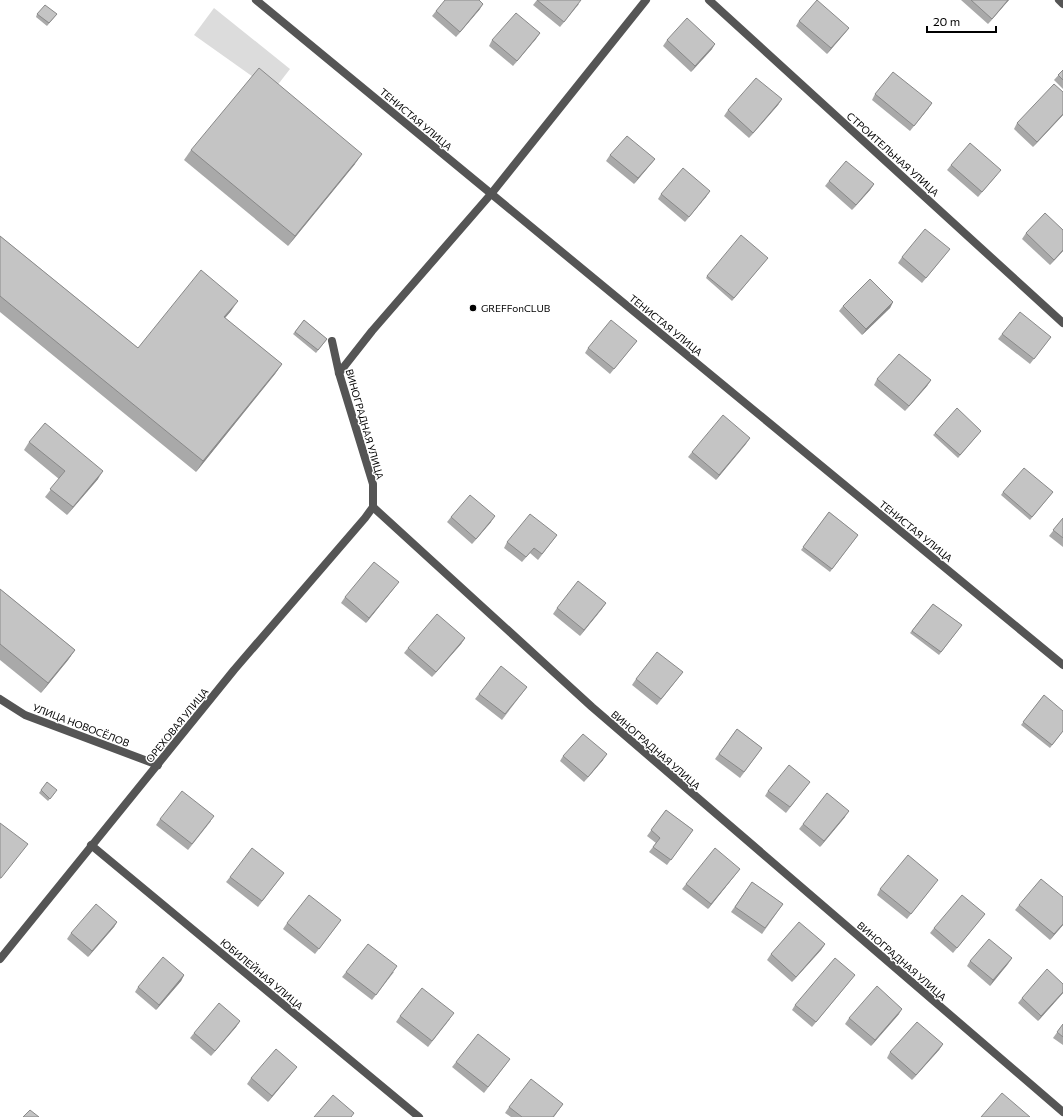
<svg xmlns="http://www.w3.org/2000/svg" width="1063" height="1117" font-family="Commissioner,sans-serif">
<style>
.green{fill:#dcdcdc}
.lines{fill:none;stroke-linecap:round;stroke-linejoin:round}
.minor{stroke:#555;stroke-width:8}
.wall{fill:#a9a9a9}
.shaded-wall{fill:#898989}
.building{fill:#c4c4c4;stroke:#898989}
.poi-dot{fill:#000;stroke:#fff;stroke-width:1.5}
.labels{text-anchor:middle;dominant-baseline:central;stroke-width:3;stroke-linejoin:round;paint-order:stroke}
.street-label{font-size:10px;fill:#000;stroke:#fff}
.poi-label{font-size:10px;fill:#000;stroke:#fff;text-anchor:start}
</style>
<rect width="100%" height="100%" fill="#fff"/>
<!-- green -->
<path class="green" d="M214,8L290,69L273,91L194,35Z"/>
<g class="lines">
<!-- minor -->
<g class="minor">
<path d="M256,0L1063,665"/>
<path d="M709,0L1063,323"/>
<path d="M1059,0L1063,4"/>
<path d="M332,341L339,373L373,484V507L592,707L1063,1112"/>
<path d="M339,373L372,331L491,194L646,0"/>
<path d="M0,699L25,715L158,765"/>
<path d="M91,845L419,1117"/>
<path d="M0,959L234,670L365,518L373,507"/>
</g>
</g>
<!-- wall -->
<g class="wall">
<path d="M537,0L579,4L560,27L533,5Z"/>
<path d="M961,0H1009L988,24Z"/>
<path d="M480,9L456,37L432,16L436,11Z"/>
<path d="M37,14H57L47,26L36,17Z"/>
<path d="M799,21L849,28L845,33L827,54L796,26Z"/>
<path d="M540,33L513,66L489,46L492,40Z"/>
<path d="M667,40L712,49L691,72L663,46Z"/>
<path d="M1063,70V89L1054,80Z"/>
<path d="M875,94L932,103L910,131L872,100Z"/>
<path d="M782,99L778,105L749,138L724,116L728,110Z"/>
<path d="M1063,115L1033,147L1014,129L1017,123Z"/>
<path d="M191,150L355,164L288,246L184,160Z"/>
<path d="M610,155L655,159L634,184L606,161Z"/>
<path d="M951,165L997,175L978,197L947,170Z"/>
<path d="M829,181L874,184L870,190L852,210L825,186Z"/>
<path d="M710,191L685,222L658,199L661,194Z"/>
<path d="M1026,233L1063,251L1050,265L1022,239Z"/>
<path d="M0,236L138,348L231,311L225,318L282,364L275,374L196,472L0,312Z"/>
<path d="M950,249L922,283L898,263L902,257Z"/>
<path d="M766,260L732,301L706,278L707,276Z"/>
<path d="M893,302L890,308L862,335L839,311L843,306Z"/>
<path d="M304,320L327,339L316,353L293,334Z"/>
<path d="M1002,334L1051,337L1030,364L998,339Z"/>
<path d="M637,341L610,374L585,353L588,348Z"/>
<path d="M877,379L931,380L927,386L905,411L874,385Z"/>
<path d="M981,431L958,458L933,435L935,433Z"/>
<path d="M750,438L716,480L688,457L692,452Z"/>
<path d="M29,442L98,479L67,515L45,497L59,479L24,450Z"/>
<path d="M1003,492H1053L1030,520L1001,495Z"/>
<path d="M829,512L858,535L830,572L801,550Z"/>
<path d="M451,517L491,522L472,544L447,522Z"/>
<path d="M1063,518V547L1049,536Z"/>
<path d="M557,535L538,560L530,553L522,562L504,548L507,542Z"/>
<path d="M395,587L366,623L341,603L345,597Z"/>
<path d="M0,589L75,650L68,660L41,693L0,660Z"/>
<path d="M606,603L580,636L553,614L557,608Z"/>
<path d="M933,604L962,625L939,655L910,633Z"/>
<path d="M465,638L461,644L432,677L404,653L408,648Z"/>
<path d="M683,672L657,705L632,685L636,679Z"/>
<path d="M527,687L502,720L475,699L479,694Z"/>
<path d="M1044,695L1063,731L1050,748L1021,725Z"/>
<path d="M737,729L762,748L740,778L715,759Z"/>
<path d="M563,756L603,760L584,782L560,761Z"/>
<path d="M810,782L786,813L765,796L768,791Z"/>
<path d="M41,790L55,793L48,801L39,793Z"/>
<path d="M666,810L693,830L667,865L649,852L656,843L647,836Z"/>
<path d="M845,817L820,847L799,829L803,824Z"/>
<path d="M160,819L211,821L188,850L156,825Z"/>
<path d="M740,869L708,909L682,889L686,884Z"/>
<path d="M284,873L258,907L226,882L230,877Z"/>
<path d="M752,882L783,904L762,934L731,912Z"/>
<path d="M934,885L907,919L877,895L880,889Z"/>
<path d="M1019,905L1063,925L1050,940L1015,910Z"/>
<path d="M985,914L953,953L930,933L934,928Z"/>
<path d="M341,920L315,954L283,929L287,923Z"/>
<path d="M117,922L114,927L88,957L67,939L71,933Z"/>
<path d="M825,944L821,950L792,982L767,960L771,954Z"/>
<path d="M1012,958L990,986L967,966L970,961Z"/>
<path d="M346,972H394L372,1000L342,977Z"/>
<path d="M184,975L181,981L156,1010L135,992L138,987Z"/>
<path d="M851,980L812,1027L792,1010L795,1005Z"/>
<path d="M1063,984V993L1038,1021L1018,1003L1022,998Z"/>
<path d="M899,1014L871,1046L845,1024L849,1018Z"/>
<path d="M400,1016L450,1019L428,1047L396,1022Z"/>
<path d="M240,1021L236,1027L211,1056L190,1038L194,1033Z"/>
<path d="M1063,1024V1045L1053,1038Z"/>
<path d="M943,1044L939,1050L912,1080L887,1058L890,1052Z"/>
<path d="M510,1059L484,1093L452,1067L456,1062Z"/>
<path d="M293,1072L268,1102L247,1084L251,1078Z"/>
<path d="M563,1104L554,1117H511L505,1113L509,1107Z"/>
</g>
<!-- shaded-wall -->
<g class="shaded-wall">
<path d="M1008,0H1009L1007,2L988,24L992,19Z"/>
<path d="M483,4L480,9L456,37L460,32Z"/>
<path d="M849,28L845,33L827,54L831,48Z"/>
<path d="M540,33L536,39L513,66L517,61Z"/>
<path d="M715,44L712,49L691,72L695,66Z"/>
<path d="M782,99L778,105L749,138L753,133Z"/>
<path d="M932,103L928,109L910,131L914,126Z"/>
<path d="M1063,114V115L1033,147L1037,142Z"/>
<path d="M362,154L355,164L288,246L295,236Z"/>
<path d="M655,159L651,164L634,184L638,178Z"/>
<path d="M874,184L870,190L852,210L856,205Z"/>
<path d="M710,191L706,197L685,222L689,217Z"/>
<path d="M1063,250V251L1050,265L1054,260Z"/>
<path d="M238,301L231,311L217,327L224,317Z"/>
<path d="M893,302L890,308L862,335L866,329Z"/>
<path d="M282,364L275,374L196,472L203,461Z"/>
<path d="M931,380L927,386L905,411L909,406Z"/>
<path d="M750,438L746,444L716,480L719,475Z"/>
<path d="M103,471L98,479L67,515L73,507Z"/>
<path d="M495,516L491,522L472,544L476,539Z"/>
<path d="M399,582L395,587L366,623L369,618Z"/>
<path d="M606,603L602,609L580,636L584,630Z"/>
<path d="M465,638L461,644L432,677L436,672Z"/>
<path d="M75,650L68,660L41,693L48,683Z"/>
<path d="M607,754L603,760L584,782L588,777Z"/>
<path d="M849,811L845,817L820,847L824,841Z"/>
<path d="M740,869L708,909L711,904Z"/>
<path d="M117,922L114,927L88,957L92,951Z"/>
<path d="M1063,924V925L1050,940L1054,934Z"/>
<path d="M825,944L821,950L792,982L796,977Z"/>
<path d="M1012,958L1008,964L990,986L993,980Z"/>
<path d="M184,975L181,981L156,1010L159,1005Z"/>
<path d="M1063,992V993L1038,1021L1041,1016Z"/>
<path d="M902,1009L899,1014L871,1046L875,1040Z"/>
<path d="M240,1021L236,1027L211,1056L215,1051Z"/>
<path d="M943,1044L939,1050L912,1080L916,1075Z"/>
<path d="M297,1067L293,1072L268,1102L272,1096Z"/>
</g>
<!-- building -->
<g class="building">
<path d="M445,0H479L483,4L460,32L436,11Z"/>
<path d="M537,0H581L564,22Z"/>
<path d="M817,0L849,28L831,48L799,21Z"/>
<path d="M971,0H1008L992,19Z"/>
<path d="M45,5L57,14L49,23L37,14Z"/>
<path d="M516,13L540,33L517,61L492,40Z"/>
<path d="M687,18L715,44L695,66L667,40Z"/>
<path d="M259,68L362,154L295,236L191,150Z"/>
<path d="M1063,70V80L1058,75Z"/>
<path d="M893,72L932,103L914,126L875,94Z"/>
<path d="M756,78L782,99L753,133L728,110Z"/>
<path d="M1054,84L1063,92V114L1037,142L1017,123Z"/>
<path d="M627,136L655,159L638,178L610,155Z"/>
<path d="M970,143L1001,170L982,192L951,165Z"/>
<path d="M846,161L874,184L856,205L829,181Z"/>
<path d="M683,168L710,191L689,217L661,194Z"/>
<path d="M1045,213L1063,230V250L1054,260L1026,233Z"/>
<path d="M925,229L950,249L926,278L902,257Z"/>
<path d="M741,235L768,258L734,298L707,276Z"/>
<path d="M0,236L138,348L201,270L238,301L224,317L282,364L203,461L0,296Z"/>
<path d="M870,279L893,302L866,329L843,306Z"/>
<path d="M1020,312L1051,337L1034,359L1002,334Z"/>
<path d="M304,320L327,339L318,350L295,332Z"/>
<path d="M611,320L637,341L614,369L588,348Z"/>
<path d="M899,354L931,380L909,406L877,379Z"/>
<path d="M957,408L981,431L960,455L935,433Z"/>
<path d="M723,415L750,438L719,475L692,452Z"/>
<path d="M45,423L103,471L73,507L50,489L65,471L29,442Z"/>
<path d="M1024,468L1053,492L1032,517L1003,492Z"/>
<path d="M470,495L495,516L476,539L451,517Z"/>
<path d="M829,512L858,535L832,569L803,547Z"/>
<path d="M530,514L557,535L542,554L534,548L526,557L507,542Z"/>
<path d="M1063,518V538L1053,530Z"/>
<path d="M374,562L399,582L369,618L345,597Z"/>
<path d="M578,581L606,603L584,630L557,608Z"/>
<path d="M0,589L75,650L48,683L0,644Z"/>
<path d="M933,604L962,625L941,652L912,631Z"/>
<path d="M437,614L465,638L436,672L408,648Z"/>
<path d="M657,652L683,672L661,699L636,679Z"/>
<path d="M501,666L527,687L505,714L479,694Z"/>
<path d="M1044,695L1063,711V731L1052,745L1023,722Z"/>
<path d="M737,729L762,748L744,772L719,754Z"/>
<path d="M583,734L607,754L588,777L563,756Z"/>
<path d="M789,765L810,782L790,807L768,791Z"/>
<path d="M47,782L57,790L50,799L41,790Z"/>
<path d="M182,791L214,816L192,844L160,819Z"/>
<path d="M827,793L849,811L824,841L803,824Z"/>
<path d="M666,810L693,830L671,860L653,847L660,838L651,830Z"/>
<path d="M0,823L28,844L1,878H0Z"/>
<path d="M252,848L284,873L262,901L230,877Z"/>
<path d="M715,848L740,869L711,904L686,884Z"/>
<path d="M908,855L938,880L911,914L880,889Z"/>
<path d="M1041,879L1063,897V924L1054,934L1019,905Z"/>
<path d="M752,882L783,904L765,928L735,907Z"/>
<path d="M309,895L341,920L319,949L287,923Z"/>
<path d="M962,895L985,914L957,948L934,928Z"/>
<path d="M96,904L117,922L92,951L71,933Z"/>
<path d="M799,922L825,944L796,977L771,954Z"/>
<path d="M989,939L1012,958L993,980L970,961Z"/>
<path d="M368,944L397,966L376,995L346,972Z"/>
<path d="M163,957L184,975L159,1005L138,987Z"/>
<path d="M835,958L855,975L816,1022L795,1005Z"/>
<path d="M1047,969L1063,984V992L1041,1016L1022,998Z"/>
<path d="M877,986L902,1009L875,1040L849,1018Z"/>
<path d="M422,988L454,1013L432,1041L400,1016Z"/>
<path d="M219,1003L240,1021L215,1051L194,1033Z"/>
<path d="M917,1022L943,1044L916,1075L890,1052Z"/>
<path d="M1063,1024V1037L1057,1032Z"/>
<path d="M478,1034L510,1059L488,1087L456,1062Z"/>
<path d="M276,1049L297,1067L272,1096L251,1078Z"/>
<path d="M531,1079L563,1104L553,1117H522L509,1107Z"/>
<path d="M1002,1093L1030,1117H981Z"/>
<path d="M333,1095L354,1113L351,1117H314Z"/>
<path d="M30,1110L39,1117H23Z"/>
</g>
<!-- markers -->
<circle class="poi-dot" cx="473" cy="308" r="4"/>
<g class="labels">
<!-- street labels -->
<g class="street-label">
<text transform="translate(416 119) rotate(40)">ТЕНИСТАЯ УЛИЦА</text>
<text transform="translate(893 154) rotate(42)">СТРОИТЕЛЬНАЯ УЛИЦА</text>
<text transform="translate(666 325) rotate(39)">ТЕНИСТАЯ УЛИЦА</text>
<text transform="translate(365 424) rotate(74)">ВИНОГРАДНАЯ УЛИЦА</text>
<text transform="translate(916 531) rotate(39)">ТЕНИСТАЯ УЛИЦА</text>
<text transform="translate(81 725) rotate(21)">УЛИЦА НОВОСЁЛОВ</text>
<text transform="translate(177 725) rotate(-51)">ОРЕХОВАЯ УЛИЦА</text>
<text transform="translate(656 750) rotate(41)">ВИНОГРАДНАЯ УЛИЦА</text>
<text transform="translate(902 961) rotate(41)">ВИНОГРАДНАЯ УЛИЦА</text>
<text transform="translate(262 974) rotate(40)">ЮБИЛЕЙНАЯ УЛИЦА</text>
</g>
<!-- poi labels -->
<g class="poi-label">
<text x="481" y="308">GREFFonCLUB</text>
</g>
</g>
<!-- scale -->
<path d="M927 26v6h69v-6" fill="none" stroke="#000000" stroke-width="2"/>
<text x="933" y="26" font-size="12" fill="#000000" stroke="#ffffff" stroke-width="3" paint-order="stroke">20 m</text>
</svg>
